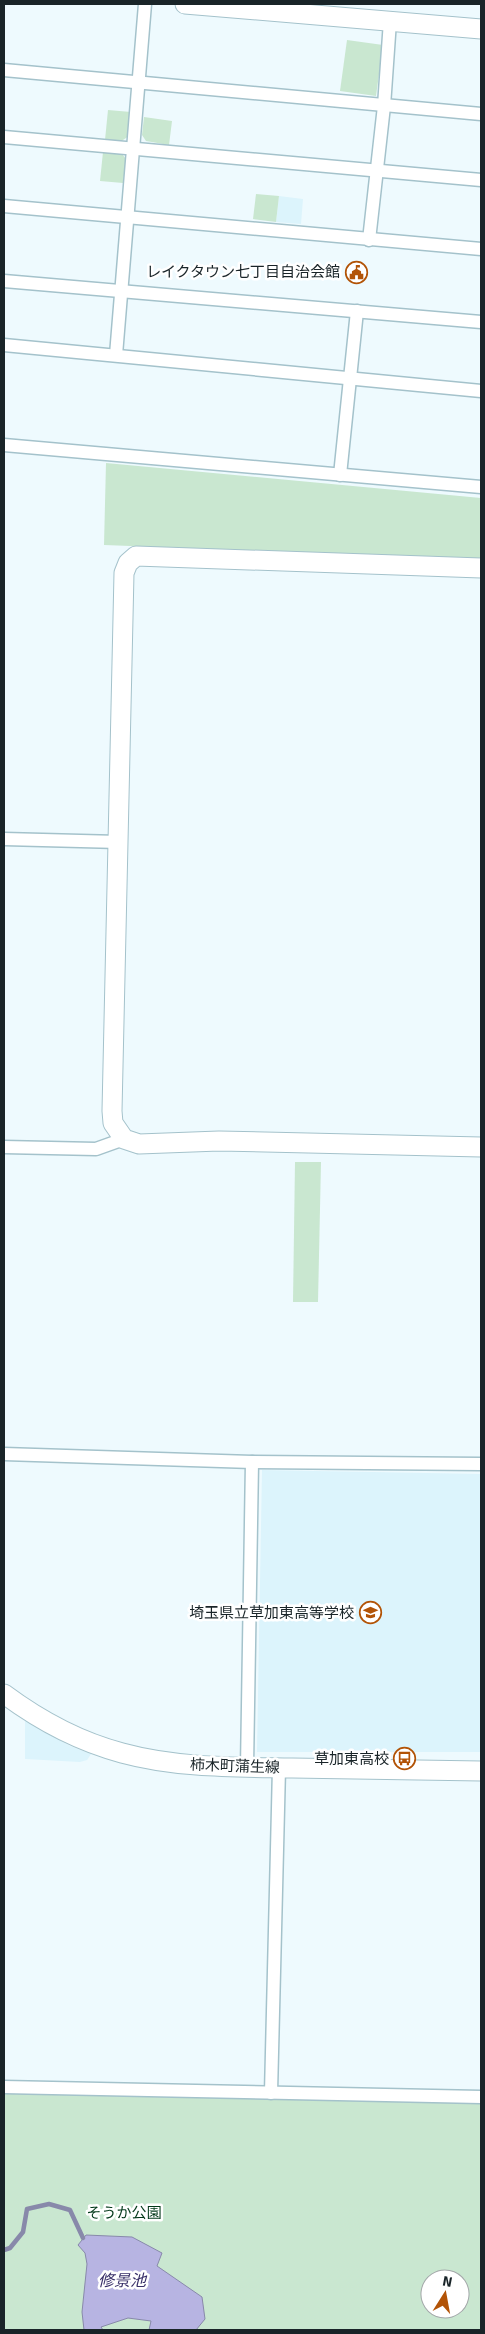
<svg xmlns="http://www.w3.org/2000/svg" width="485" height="2334" font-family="Signika,'Noto Sans JP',sans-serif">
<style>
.built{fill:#dcf4fc}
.green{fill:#c9e7d0;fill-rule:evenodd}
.water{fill:#b7b4e2;stroke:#8889aa}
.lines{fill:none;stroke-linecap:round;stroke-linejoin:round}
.stream{stroke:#8889aa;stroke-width:4.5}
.street-casing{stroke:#a4c2cb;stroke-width:15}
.secondary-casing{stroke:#a4c2cb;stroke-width:21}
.street{stroke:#fff;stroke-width:12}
.secondary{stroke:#fff;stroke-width:19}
.labels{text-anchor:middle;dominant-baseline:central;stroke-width:5;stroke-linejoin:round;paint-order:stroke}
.poi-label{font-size:15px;fill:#192428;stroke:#fff;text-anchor:end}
.street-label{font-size:15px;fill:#192428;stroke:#fff}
.park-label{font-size:15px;fill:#023819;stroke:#fff}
.water-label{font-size:16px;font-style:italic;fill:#382f68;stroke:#fff}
</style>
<rect width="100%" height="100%" fill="#eefafe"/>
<!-- built -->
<g class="built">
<path d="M279,196L303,199L301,224L276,222Z"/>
<path d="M262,1470L481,1474V1752H257Z"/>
<path d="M25,1721L70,1746L91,1754L87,1760L80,1762L25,1759Z"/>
</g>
<!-- green -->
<g class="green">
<path d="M347,40L383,45L376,96L340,91Z"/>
<path d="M108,110L131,112L129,136L120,142L105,140Z"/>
<path d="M144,117L172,121L169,145L146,141L142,135Z"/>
<path d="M103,152L122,154L126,159L123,183L100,181Z"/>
<path d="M256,194L279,196L276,222L253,219Z"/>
<path d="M106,463L481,498V559L104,545Z"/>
<path d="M295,1162H321L318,1302H293Z"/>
<path d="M4,2093L481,2103V2330H4ZM430,2279H460V2309H430Z"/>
</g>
<!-- water -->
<path class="water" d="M86,2235L132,2237L162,2253L157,2266L202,2297L205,2319L196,2330H149L151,2321L128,2318L101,2327L103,2330H84L82,2312L87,2264L85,2253L78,2245Z"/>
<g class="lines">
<!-- stream -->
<path class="stream" d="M4,2250L10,2248L23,2232L27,2209L49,2204L70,2210L83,2238"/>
<defs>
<g id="street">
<path d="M4,70L481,114"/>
<path d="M4,137L481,180"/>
<path d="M4,206L481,249"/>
<path d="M369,240L384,106L390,21"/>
<path d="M4,281L481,322"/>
<path d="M4,345L481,391"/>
<path d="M116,355L145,4"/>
<path d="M4,445L481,487"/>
<path d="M340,475L357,311"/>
<path d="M4,839L119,842"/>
<path d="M4,1147L96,1149L124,1139"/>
<path d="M4,1454L252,1462L481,1464"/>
<path d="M247,1767L252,1462"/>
<path d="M4,2087L481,2097"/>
<path d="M271,2093L279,1768"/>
</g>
<g id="secondary">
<path d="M185,4L481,29"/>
<path d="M481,568L136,556L128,563L124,573L112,1111L113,1123L124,1139L139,1144L219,1141L481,1147"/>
<path d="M4,1694C39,1720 80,1742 122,1753C177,1768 235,1767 292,1768C355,1769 418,1770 481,1771"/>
</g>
</defs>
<!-- street casing -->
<use href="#street" class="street-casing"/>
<!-- secondary casing -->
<use href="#secondary" class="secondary-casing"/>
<!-- street -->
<use href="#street" class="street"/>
<!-- secondary -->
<use href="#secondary" class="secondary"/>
</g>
<!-- icons -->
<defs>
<symbol id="civic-ring" viewBox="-11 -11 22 22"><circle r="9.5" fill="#fff" stroke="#b25306" stroke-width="1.5"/><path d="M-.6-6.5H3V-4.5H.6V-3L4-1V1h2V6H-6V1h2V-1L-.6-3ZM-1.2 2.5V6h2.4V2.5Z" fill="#b25306"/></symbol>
<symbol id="school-ring" viewBox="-11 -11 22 22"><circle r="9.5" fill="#fff" stroke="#b25306" stroke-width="1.5"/><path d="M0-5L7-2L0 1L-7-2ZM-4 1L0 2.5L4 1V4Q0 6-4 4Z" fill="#b25306"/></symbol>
<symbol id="bus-ring" viewBox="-11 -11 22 22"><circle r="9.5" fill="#fff" stroke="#b25306" stroke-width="1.5"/><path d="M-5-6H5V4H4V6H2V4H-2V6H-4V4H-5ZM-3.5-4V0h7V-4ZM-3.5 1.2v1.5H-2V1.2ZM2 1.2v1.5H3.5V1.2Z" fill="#b25306"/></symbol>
</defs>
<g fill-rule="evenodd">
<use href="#civic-ring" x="344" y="260" width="25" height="25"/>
<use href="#school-ring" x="358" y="1600" width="25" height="25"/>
<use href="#bus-ring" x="392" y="1746" width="25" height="25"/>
</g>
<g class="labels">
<!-- poi labels -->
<g class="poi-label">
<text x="340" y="272">レイクタウン七丁目自治会館</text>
<text x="354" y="1613">埼玉県立草加東高等学校</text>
<text x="389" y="1759">草加東高校</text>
</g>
<!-- street labels -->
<g class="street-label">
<text transform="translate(235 1766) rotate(2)">柿木町蒲生線</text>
</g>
<!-- park labels -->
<g class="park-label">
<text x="124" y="2213">そうか公園</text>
</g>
<!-- water labels -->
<g class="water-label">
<text x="122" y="2281">修景池</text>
</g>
</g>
<!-- border -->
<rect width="485" height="2334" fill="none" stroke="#192428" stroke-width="10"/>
<!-- north arrow -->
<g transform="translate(445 2294) rotate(11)"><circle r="24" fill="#ffffff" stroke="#a3a7a9"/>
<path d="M0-4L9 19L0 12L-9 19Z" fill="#b25306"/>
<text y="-8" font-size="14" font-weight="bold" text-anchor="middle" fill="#192428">N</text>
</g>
</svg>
